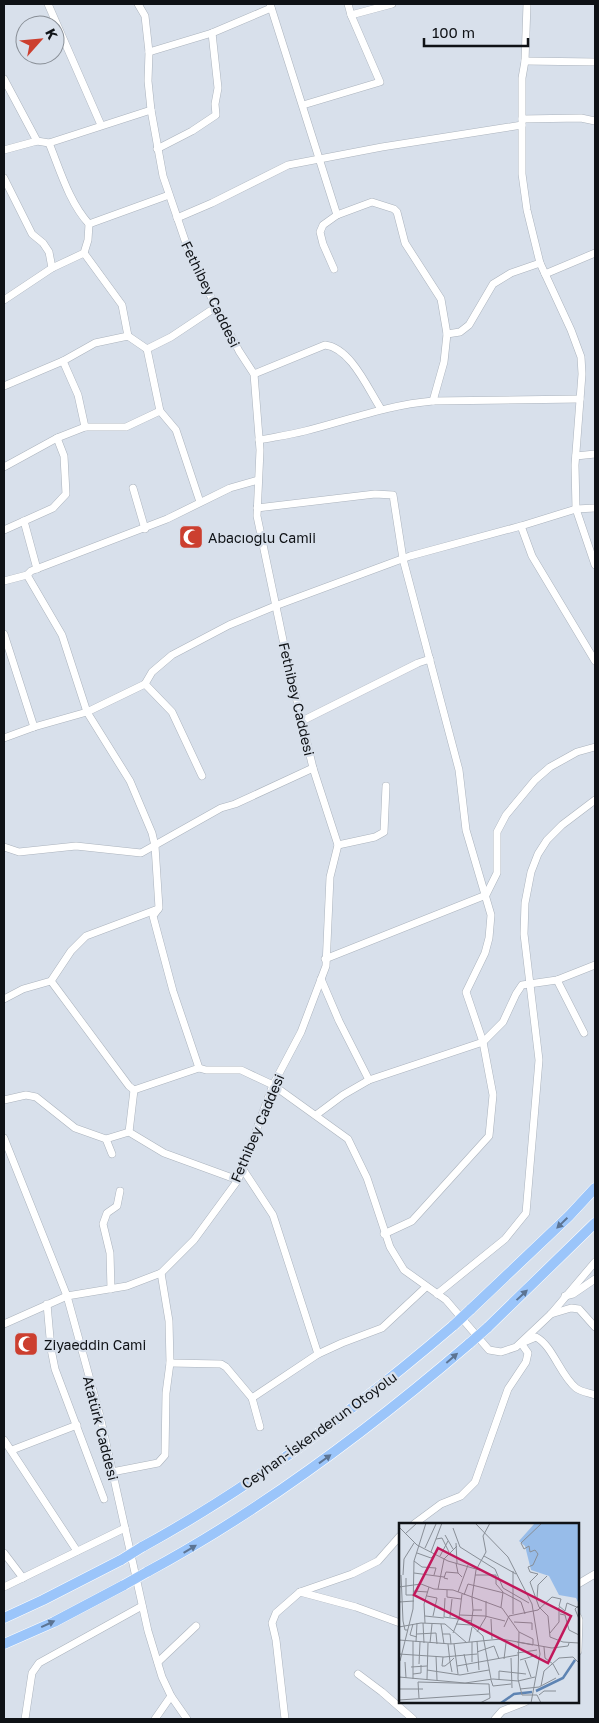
<svg xmlns="http://www.w3.org/2000/svg" width="599" height="1723" font-family="'Golos Text',sans-serif">
<style>
.lines{fill:none;stroke-linecap:round;stroke-linejoin:round}
.minor-casing{stroke:#abb3bd;stroke-width:8}
.highway-casing{stroke:#fff;stroke-width:11}
.minor{stroke:#fff;stroke-width:7}
.highway{stroke:#9bc5fa;stroke-width:10}
.highway-bridge-casing{stroke:#fff;stroke-width:11;stroke-linecap:butt}
.highway-bridge{stroke:#9bc5fa;stroke-width:10}
.oneway{fill:#5c7493}
.labels{text-anchor:middle;dominant-baseline:central;stroke-width:4.5;stroke-linejoin:round;paint-order:stroke}
.street-label{font-size:14px;fill:#0f1216;stroke:#d8e0eb}
.poi-label{font-size:14px;fill:#0f1216;stroke:#d8e0eb;text-anchor:start}
.inset-river{fill:none;stroke:#5e84b3;stroke-width:2.5}
.inset-road{fill:none;stroke:#888e96;stroke-width:1}
.view{fill:#c2185b;fill-opacity:0.15;stroke:#c2185b;stroke-width:2.5}
.inset-edge{fill:none;stroke:#0f1216;stroke-width:2.5}
</style>
<rect width="100%" height="100%" fill="#d8e0eb"/>
<g class="lines">
<defs>
<g id="minor">
<path d="M48,4L101,125"/>
<path d="M270,4L337,215"/>
<path d="M527,4L525,61L522,78V174L527,210L540,263L571,330L581,357L582,374L575,465L576,509L595,565"/>
<path d="M351,15L392,4"/>
<path d="M149,52L212,33L271,8"/>
<path d="M525,61L595,62"/>
<path d="M4,79L37,141"/>
<path d="M303,105L380,82L351,15L348,4"/>
<path d="M522,119L581,118L595,121"/>
<path d="M157,149L192,131L216,115L215,104L218,88L212,33"/>
<path d="M4,150L37,141L49,143L151,110"/>
<path d="M4,178L32,234L43,243L49,252L52,268"/>
<path d="M177,218L212,203L288,165L382,147L522,125"/>
<path d="M89,224L169,195"/>
<path d="M84,253L122,305L128,336"/>
<path d="M334,269L323,244L320,232L323,225L337,215L372,202L394,209L397,212L405,243L441,299L447,334L444,362L433,401"/>
<path d="M545,274L595,253"/>
<path d="M4,300L52,268L84,253L88,240L89,224C69,202 60,170 49,143"/>
<path d="M447,334L460,332L469,325L493,284L511,273L540,263"/>
<path d="M63,361L78,395L85,427"/>
<path d="M254,374L325,345C351,348 368,389 381,409"/>
<path d="M4,386L63,361L95,343L128,336L147,349"/>
<path d="M259,440C274,437 290,435 305,431C349,420 387,405 433,401L580,399"/>
<path d="M576,456L595,454"/>
<path d="M4,467L57,438L85,427H126L160,411"/>
<path d="M133,488L145,529"/>
<path d="M200,502L176,430L160,411L147,349L171,337L216,307"/>
<path d="M257,508L375,494L393,495L403,559L459,770L466,830L491,915L489,938L485,953L466,992L483,1042L493,1095L489,1136L412,1221L384,1234"/>
<path d="M24,521L37,569"/>
<path d="M521,526L532,556L595,661"/>
<path d="M4,530L53,508L66,494L64,456L57,438"/>
<path d="M27,575L62,635L87,712L130,781L152,833L155,846L159,908L153,916L173,991L199,1068"/>
<path d="M4,581L27,575L31,571L167,519L230,488L258,480"/>
<path d="M4,634L34,727"/>
<path d="M302,721L418,663L430,659"/>
<path d="M4,738L34,727L87,712L145,684"/>
<path d="M202,776L172,712L145,684L152,672L172,655L229,625L275,606L410,556L521,526L576,509L595,508"/>
<path d="M338,845L375,837L384,832L386,786"/>
<path d="M4,847L19,852L76,846L141,853L221,808L235,804L313,768"/>
<path d="M325,959L486,895L497,873V832L506,815L535,780L550,767L577,752L595,747"/>
<path d="M321,979L339,1021L369,1080"/>
<path d="M557,980L584,1033"/>
<path d="M51,981L129,1086L134,1090"/>
<path d="M4,999L23,989L51,981L71,951L86,936L158,909"/>
<path d="M134,1090L199,1068L206,1070H241L273,1085L348,1139L367,1178L390,1247L404,1270L446,1300L489,1350L501,1352L516,1347L551,1314L595,1262"/>
<path d="M4,1100L26,1095L36,1097L75,1128L106,1139L129,1132L164,1153L238,1180"/>
<path d="M316,1115L343,1095L369,1080L483,1042L503,1022L516,994L522,985L557,980L595,965"/>
<path d="M129,1132L134,1090"/>
<path d="M4,1138L67,1296L100,1416L148,1631L162,1677L171,1696L187,1719"/>
<path d="M106,1139L112,1154"/>
<path d="M242,1168L273,1215L318,1354L252,1398"/>
<path d="M111,1289L110,1253L103,1224L107,1213L117,1206L120,1191"/>
<path d="M437,1294L505,1239L526,1213L539,1060L524,934L525,903L531,872L538,854L547,840L562,825L595,800"/>
<path d="M565,1296L573,1294L595,1279"/>
<path d="M47,1304L51,1349L55,1369L104,1499"/>
<path d="M551,1314L571,1308L579,1309L595,1327"/>
<path d="M4,1324L67,1296L127,1286L161,1273L194,1240L238,1180L273,1085L301,1032L326,966L330,877L338,845L313,768L287,659L257,516L260,450L254,374L239,351L191,258L163,176L151,110L148,81L149,52L145,16L138,4"/>
<path d="M524,1342L536,1337C553,1346 560,1375 576,1388C581,1392 590,1393 595,1395"/>
<path d="M318,1354L342,1343L382,1328L426,1287"/>
<path d="M170,1363L221,1364L226,1367L252,1398L260,1427"/>
<path d="M4,1440L77,1551"/>
<path d="M12,1450L77,1425"/>
<path d="M112,1472L158,1463L165,1455L166,1393L170,1363L169,1321L161,1273"/>
<path d="M414,1524L441,1504L461,1496L475,1482L508,1389L526,1362L528,1353L521,1343"/>
<path d="M4,1553L23,1578"/>
<path d="M578,1584L595,1574"/>
<path d="M4,1587L125,1528"/>
<path d="M300,1592L356,1607L400,1623"/>
<path d="M578,1617L579,1620L578,1651"/>
<path d="M158,1662L196,1626"/>
<path d="M358,1674L382,1692L413,1719"/>
<path d="M25,1719L32,1673L39,1663L142,1606"/>
<path d="M155,1719L171,1696"/>
<path d="M285,1719L276,1640L272,1623L276,1613L300,1592L352,1574L378,1561L400,1536"/>
<path d="M495,1719L502,1711L525,1702"/>
</g>
<g id="highway">
<path d="M470,1310L569,1216L595,1188"/>
<path d="M487,1328L595,1223"/>
<path d="M142,1547C254,1486 357,1408 454,1325"/>
<path d="M147,1572C264,1509 370,1429 470,1343"/>
<path d="M4,1618L43,1600L121,1560"/>
<path d="M4,1644L54,1622L124,1585"/>
</g>
</defs>
<!-- minor casing -->
<use href="#minor" class="minor-casing"/>
<!-- highway casing -->
<use href="#highway" class="highway-casing"/>
<!-- minor -->
<use href="#minor" class="minor"/>
<!-- highway -->
<use href="#highway" class="highway"/>
<defs>
<g id="highway-bridge">
<path d="M454,1325L470,1310"/>
<path d="M470,1343L487,1328"/>
<path d="M121,1560L142,1547"/>
<path d="M124,1585L147,1572"/>
</g>
</defs>
<!-- highway-bridge casing -->
<use href="#highway-bridge" class="highway-bridge-casing"/>
<!-- highway-bridge -->
<use href="#highway-bridge" class="highway-bridge"/>
</g>
<!-- one-way arrows -->
<defs><path id="oneway-solid" d="M-6-.8H1V-3.2L6.5 0L1 3.2V.8H-6Z" transform="scale(1.25)"/></defs>
<g class="oneway">
<use href="#oneway-solid" transform="translate(562 1223) rotate(136)"/>
<use href="#oneway-solid" transform="translate(522 1295) rotate(-43)"/>
<use href="#oneway-solid" transform="translate(452 1358) rotate(-41)"/>
<use href="#oneway-solid" transform="translate(325 1459) rotate(-36)"/>
<use href="#oneway-solid" transform="translate(190 1549) rotate(-31)"/>
<use href="#oneway-solid" transform="translate(48 1624) rotate(-25)"/>
</g>
<!-- icons -->
<defs>
<symbol id="mosque-square" viewBox="-11 -11 22 22"><rect x="-9" y="-9" width="18" height="18" rx="4" fill="#cc3f2f" stroke="#d8e0eb"/><path d="M3.5-4.9A6 6 0 1 0 3.5 4.9A5 5 0 1 1 3.5-4.9Z" fill="#fff"/></symbol>
</defs>
<g fill-rule="evenodd">
<use href="#mosque-square" x="177" y="523" width="28" height="28"/>
<use href="#mosque-square" x="12" y="1330" width="28" height="28"/>
</g>
<g class="labels">
<!-- street labels -->
<g class="street-label">
<text transform="translate(211 294) rotate(64)">Fethibey Caddesi</text>
<text transform="translate(297 699) rotate(77)">Fethibey Caddesi</text>
<text transform="translate(257 1128) rotate(-67)">Fethibey Caddesi</text>
<text transform="translate(101 1428) rotate(76)">Atatürk Caddesi</text>
<text transform="translate(319 1430) rotate(-36)">Ceyhan-İskenderun Otoyolu</text>
</g>
<!-- poi labels -->
<g class="poi-label">
<text x="208" y="537">Abacıoğlu Camii</text>
<text x="44" y="1344">Ziyaeddin Cami</text>
</g>
</g>
<!-- overview -->
<g transform="translate(399 1523)">
<rect width="180" height="180" fill="#d8e0eb"/>
<path d="M136,0H180V81L177,75L160,72L150,53L132,47L126,23L120,18Z" fill="#97bce9"/>
<path class="inset-river" d="M137,168L164,155L176,137M102,180L115,171L133,169"/>
<path class="inset-road" d="M76,0L109,34L133,81L141,131L132,180M0,4L18,22L49,38L84,48M54,5L61,24L96,46L104,65L130,80M6,11L18,0M46,12L54,26M37,16L43,15L50,29M57,20L58,40M26,25L37,1M32,29L43,0M18,30L32,35L36,31M41,33L49,18M85,33L117,51M45,36L58,23M15,38L23,44L37,45L35,52M57,40L59,50L63,54M114,48V91M15,50L45,54M139,51L131,59L140,84L149,93L151,114L164,119L180,120M139,51L131,49L129,44L134,42L139,31L136,27L131,29L130,23L125,26L122,20L143,0M2,52L4,98L6,107H9M4,52L5,36L15,20M76,52H97V61L104,69L102,84M7,55V72H14M49,56L45,55L47,49L59,50M0,64L22,61L35,66L54,67L103,85L120,109L119,156L123,172H138L142,180M39,66L45,36M48,67V74L62,76M14,68L29,69M59,69L69,42M65,72L69,61L105,70L122,79L126,91M28,73L38,75L34,93M46,75L45,94L73,98M138,75L139,62L148,53M0,79L15,78M179,83L176,86L180,96M74,87L72,102L84,113L92,156M83,87H74L73,74L77,47L87,29L84,13L91,0M161,91L166,92L170,107L180,112M61,92L86,93L106,98M26,93L45,95M51,94L53,76M92,96L93,116M115,99L133,100V107M24,100L25,120M26,100L25,81L30,64M14,101L11,112L18,114M42,101L45,121M57,101L72,102M0,104L22,100L46,101L68,120M105,104L110,93L139,87L153,74L162,76L160,83L166,88L168,80L180,85M78,109L87,94V78M120,109L134,116V121M54,110L60,95L63,71M151,110L160,99V84M18,111L37,110L38,121M44,111H51L52,121M0,117L52,121L102,116L153,125L169,123L170,120M78,118L80,147M17,119L18,100M70,119L73,104M73,119V139M118,119L134,122M31,120L33,101M55,121L59,151M145,124L146,135L154,141L160,152M78,129L95,123L100,136M118,130L138,127M0,131L45,134L78,131M65,131L69,149M37,133L38,157M44,134L43,143H46L51,139L49,121M112,135L113,165M105,136L107,120M121,137L138,132M126,137L132,154M1,138L14,86L15,38L27,0M6,139L7,155M20,141L21,119M58,143L119,132M12,144L28,143M28,147L61,152L90,147M53,149L51,139L55,135M14,151L22,150V142M0,154L66,160L94,156L119,158L136,154M14,156V118M28,156L29,120M100,156V148L127,151M92,157L94,163L112,161M142,163L145,148L160,135L174,134L180,140M0,166H24M121,166L140,164L157,155M140,172L145,168H157M20,175L19,159L90,161L91,175L81,180M0,177L90,171"/>
<path class="view" d="M39,25L172,93L149,140L15,72Z"/>
<rect width="180" height="180" class="inset-edge"/>
</g>
<!-- border -->
<rect width="599" height="1723" fill="none" stroke="#0f1216" stroke-width="10"/>
<!-- north arrow -->
<g transform="translate(40 40) rotate(63)"><circle r="24" fill="#d8e0eb" stroke="#888e96"/>
<path d="M0-4L9 19L0 12L-9 19Z" fill="#cc3f2f"/>
<text y="-8" font-size="14" font-weight="bold" text-anchor="middle" fill="#0f1216">K</text>
</g>
<!-- scale -->
<path d="M424 38v8h104v-8" fill="none" stroke="#0f1216" stroke-width="2.5"/>
<text x="432" y="38" font-size="15" fill="#0f1216" stroke="#d8e0eb" stroke-width="4" paint-order="stroke">100 m</text>
</svg>
